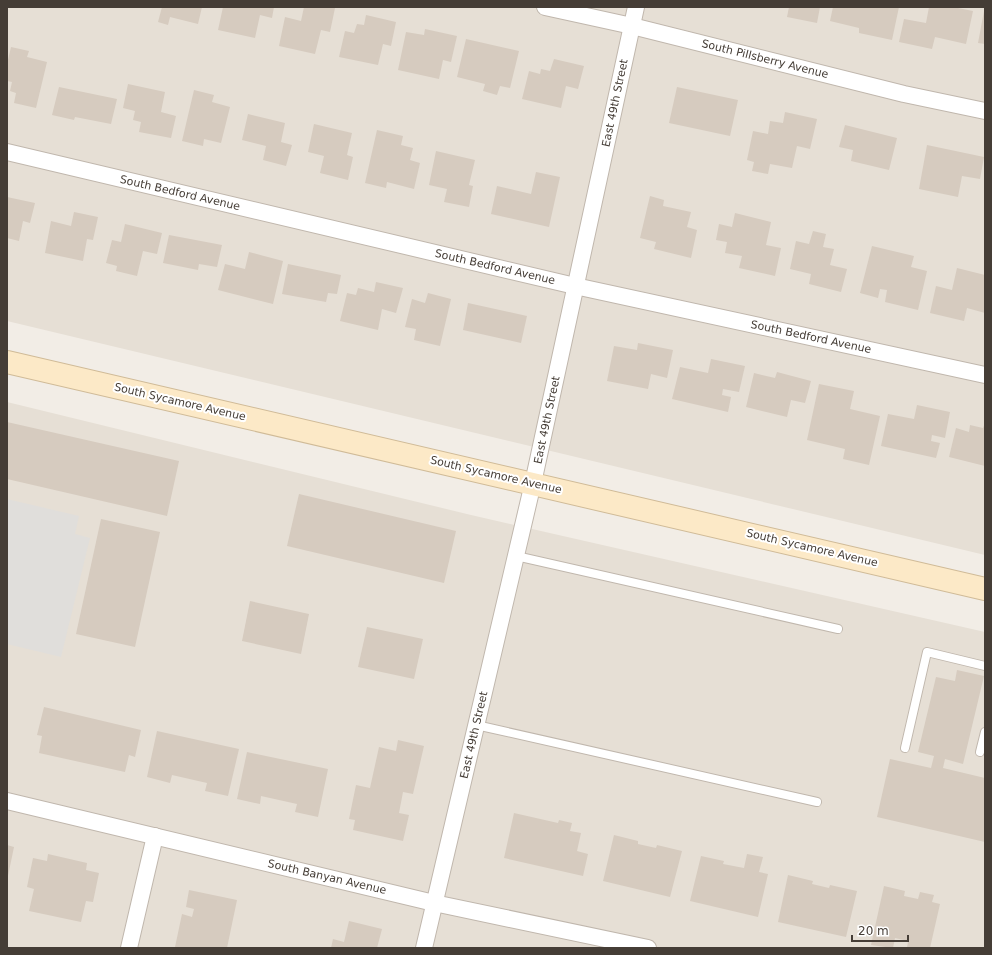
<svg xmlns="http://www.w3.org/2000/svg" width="992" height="955" font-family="'DejaVu Sans',sans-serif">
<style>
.residential{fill:#e6dfd5}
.parking{fill:#e0dedb}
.building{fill:#d6cbbf}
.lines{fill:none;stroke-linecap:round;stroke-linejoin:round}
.service-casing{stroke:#c0b7ad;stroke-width:10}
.minor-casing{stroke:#c0b7ad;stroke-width:18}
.secondary-casing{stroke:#d0bb98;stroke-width:24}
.service{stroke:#fff;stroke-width:8}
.minor{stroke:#fff;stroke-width:16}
.secondary{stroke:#fce9c7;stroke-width:22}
.labels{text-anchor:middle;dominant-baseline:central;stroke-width:4;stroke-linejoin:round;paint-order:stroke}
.street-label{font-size:11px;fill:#453d36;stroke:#fff}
</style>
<rect width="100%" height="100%" fill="#f2ede6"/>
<!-- residential -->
<g class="residential">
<path d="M7,7H985V555L7,321Z"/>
<path d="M7,402L471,515L985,632V948H7Z"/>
</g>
<!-- parking -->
<path class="parking" d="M7,499L79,516L75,534L90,538L61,657L7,644Z"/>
<!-- building -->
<g class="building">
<path d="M162,7H202L198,24L170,17L168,25L158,22Z"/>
<path d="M223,7H274L272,18L260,15L255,38L218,30Z"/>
<path d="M304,7L335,8L330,32L321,30L315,54L279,46L285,17L301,21Z"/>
<path d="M789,7H820L817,23L787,17Z"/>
<path d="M833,7H899L892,40L859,33V28L830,21Z"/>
<path d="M929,7H953L973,11L966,44L935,37L932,49L899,42L904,19L926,23Z"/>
<path d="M984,11L985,12V44L978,43Z"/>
<path d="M366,15L396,22L391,46L383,44L378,65L339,57L345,31L354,33L357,24L364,25Z"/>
<path d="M425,29L457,36L451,62L443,60L439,79L398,70L406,32L424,35Z"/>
<path d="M466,39L519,51L510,88L500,86L497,95L483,91L485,84L457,77Z"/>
<path d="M11,47L29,51L27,57L47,62L36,108L14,103L16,93L10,91L12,82L7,81V64Z"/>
<path d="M554,59L584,66L578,89L566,86L561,108L522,99L529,71L540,74L541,69L550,71Z"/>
<path d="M128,84L165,92L161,112L176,116L171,138L139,132L141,122L133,120L135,111L123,108Z"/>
<path d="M59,87L117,99L111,124L75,117L74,120L52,115Z"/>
<path d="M677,87L738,100L730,136L669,123Z"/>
<path d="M194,90L214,95L212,102L230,107L221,143L204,139L203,146L182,141Z"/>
<path d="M785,112L817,119L810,149L797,146L792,168L770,164L768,174L752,171L754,162L747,160L753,131L768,134L770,121L783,123Z"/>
<path d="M248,114L285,123L281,142L292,145L286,166L263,160L266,146L242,140Z"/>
<path d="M314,124L352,133L347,155L353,157L348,180L320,173L324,156L308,152Z"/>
<path d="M845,125L897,138L889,170L851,161L853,150L839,147Z"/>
<path d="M377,130L403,136L401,145L413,148L410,160L420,163L414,189L387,182L386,188L365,183Z"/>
<path d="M927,145L984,157L980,179L962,176L958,197L919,189Z"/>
<path d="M436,151L475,160L469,185L473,186L469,207L444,202L447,189L429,185Z"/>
<path d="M536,172L560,177L549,227L491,214L497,186L531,194Z"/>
<path d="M650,196L664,200L663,206L691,212L687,227L697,230L691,258L654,249L656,242L640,238Z"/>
<path d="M7,197L35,203L30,223L23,221L19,241L7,238Z"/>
<path d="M74,212L98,217L93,240L87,239L83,261L45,253L51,221L71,226Z"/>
<path d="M735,213L771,222L766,245L781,248L775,276L739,268L742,256L725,253L727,242L716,240L719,224L732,227Z"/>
<path d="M125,224L162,233L157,254L143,251L137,276L116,271L117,266L106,263L112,240L121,242Z"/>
<path d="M813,231L826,234L823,247L834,249L830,265L847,269L841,292L809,284L811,274L790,269L796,241L809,244Z"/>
<path d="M169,235L222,245L217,267L199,264L198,270L163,263Z"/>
<path d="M872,246L914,256L911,267L927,271L918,310L885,302L887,290L880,289L878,298L860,293Z"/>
<path d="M249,252L283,261L273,304L218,290L225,264L245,269Z"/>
<path d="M288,264L341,275L337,294L328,293L326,302L282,294Z"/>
<path d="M957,268L985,275V313L967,308L964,321L930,313L936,286L952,290Z"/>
<path d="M376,282L403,288L396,313L382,309L378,330L340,321L347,293L356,295L358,288L374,292Z"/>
<path d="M428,293L451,299L440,346L414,340L416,329L405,327L412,299L425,303Z"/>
<path d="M468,303L527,316L521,343L463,330Z"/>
<path d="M638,343L673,350L667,378L651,374L648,389L607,381L614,346L637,350Z"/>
<path d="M711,359L745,366L739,392L723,389L722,395L731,397L728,412L672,399L680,367L708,373Z"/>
<path d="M777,372L811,381L805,403L791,400L787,417L746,407L754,373L775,378Z"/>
<path d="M819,384L854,391L850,409L880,416L869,465L843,459L845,449L807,440Z"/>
<path d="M917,405L950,412L945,438L932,435L931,441L940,443L936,458L881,446L888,414L914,419Z"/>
<path d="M7,422L179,461L167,516L7,479Z"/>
<path d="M985,423V466L949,457L956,428L969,432L970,425L983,428Z"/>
<path d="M299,494L456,531L444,583L287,546Z"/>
<path d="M101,519L160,532L135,647L76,634Z"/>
<path d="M250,601L309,614L301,654L242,641Z"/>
<path d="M367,627L423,639L414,679L358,667Z"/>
<path d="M957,670L984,676L963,764L945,759L943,768L985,778V842L877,817L890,759L931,768L934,756L918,752L936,677L955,681Z"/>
<path d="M44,707L141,730L135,757L129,755L125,772L39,753L42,736L37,735Z"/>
<path d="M157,731L239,749L228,796L205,791L207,783L172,775L170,783L147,777Z"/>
<path d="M398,740L424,746L413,794L403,792L399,813L409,815L403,841L353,830L355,820L349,819L356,785L370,788L379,747L396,751Z"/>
<path d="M247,752L328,769L318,817L295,812L297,804L261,796L260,804L237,799Z"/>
<path d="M514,813L558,823L559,820L572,823L570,831L581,833L577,851L588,854L583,876L504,858Z"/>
<path d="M614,835L638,841V844L656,848L657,845L682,851L670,897L603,881Z"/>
<path d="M7,845L14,847L8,876H7Z"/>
<path d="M48,854L87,863L86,870L99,873L93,902L86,901L81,922L29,911L34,889L27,887L33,858L47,861Z"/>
<path d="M747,854L763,857L759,872L768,874L758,917L690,901L701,856L724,861L723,864L744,868Z"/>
<path d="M788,875L813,881L812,884L829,888L830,885L857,891L846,937L778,922Z"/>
<path d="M884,886L905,891L904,896L918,899L920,892L934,895L932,902L940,904L930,948H907L908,941L895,938L893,948L871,945Z"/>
<path d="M189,890L237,900L227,948L175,947L182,914L192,917L194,909L186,907Z"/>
<path d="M349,921L382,929L377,948H331L333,939L344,942Z"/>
</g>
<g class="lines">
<defs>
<g id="service">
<path d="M516,556L838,629"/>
<path d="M476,725L817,802"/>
<path d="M905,748L927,652L985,666"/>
<path d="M980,752L985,732"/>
</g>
<g id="minor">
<path d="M545,7L632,26L904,94L985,111"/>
<path d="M7,152L575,286L985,375"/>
<path d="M7,801L434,903L648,948"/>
<path d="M129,948L155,836"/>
<path d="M424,948L533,483L636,7"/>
</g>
<path id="secondary" d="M7,362L985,589"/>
</defs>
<!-- service casing -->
<use href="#service" class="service-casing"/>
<!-- minor casing -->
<use href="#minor" class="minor-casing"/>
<!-- secondary casing -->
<use href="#secondary" class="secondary-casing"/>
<!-- service -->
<use href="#service" class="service"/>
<!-- minor -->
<use href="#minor" class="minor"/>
<!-- secondary -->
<use href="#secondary" class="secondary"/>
</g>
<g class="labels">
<!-- street labels -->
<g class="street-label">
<text transform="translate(765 59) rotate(14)">South Pillsberry Avenue</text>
<text transform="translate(615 103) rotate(-78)">East 49th Street</text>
<text transform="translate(180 193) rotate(13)">South Bedford Avenue</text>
<text transform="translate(495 267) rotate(13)">South Bedford Avenue</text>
<text transform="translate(811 337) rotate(12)">South Bedford Avenue</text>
<text transform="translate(180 402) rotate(13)">South Sycamore Avenue</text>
<text transform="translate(547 420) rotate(-78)">East 49th Street</text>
<text transform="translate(496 475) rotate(13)">South Sycamore Avenue</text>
<text transform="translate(812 548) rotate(13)">South Sycamore Avenue</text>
<text transform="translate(474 735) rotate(-77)">East 49th Street</text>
<text transform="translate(327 877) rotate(13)">South Banyan Avenue</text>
</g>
</g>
<!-- border -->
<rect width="992" height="955" fill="none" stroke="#453d36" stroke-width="16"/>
<!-- scale -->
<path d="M852 935v6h56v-6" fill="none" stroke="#453d36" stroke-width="2"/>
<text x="858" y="935" font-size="12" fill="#453d36" stroke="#ffffff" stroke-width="3" paint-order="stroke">20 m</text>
</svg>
